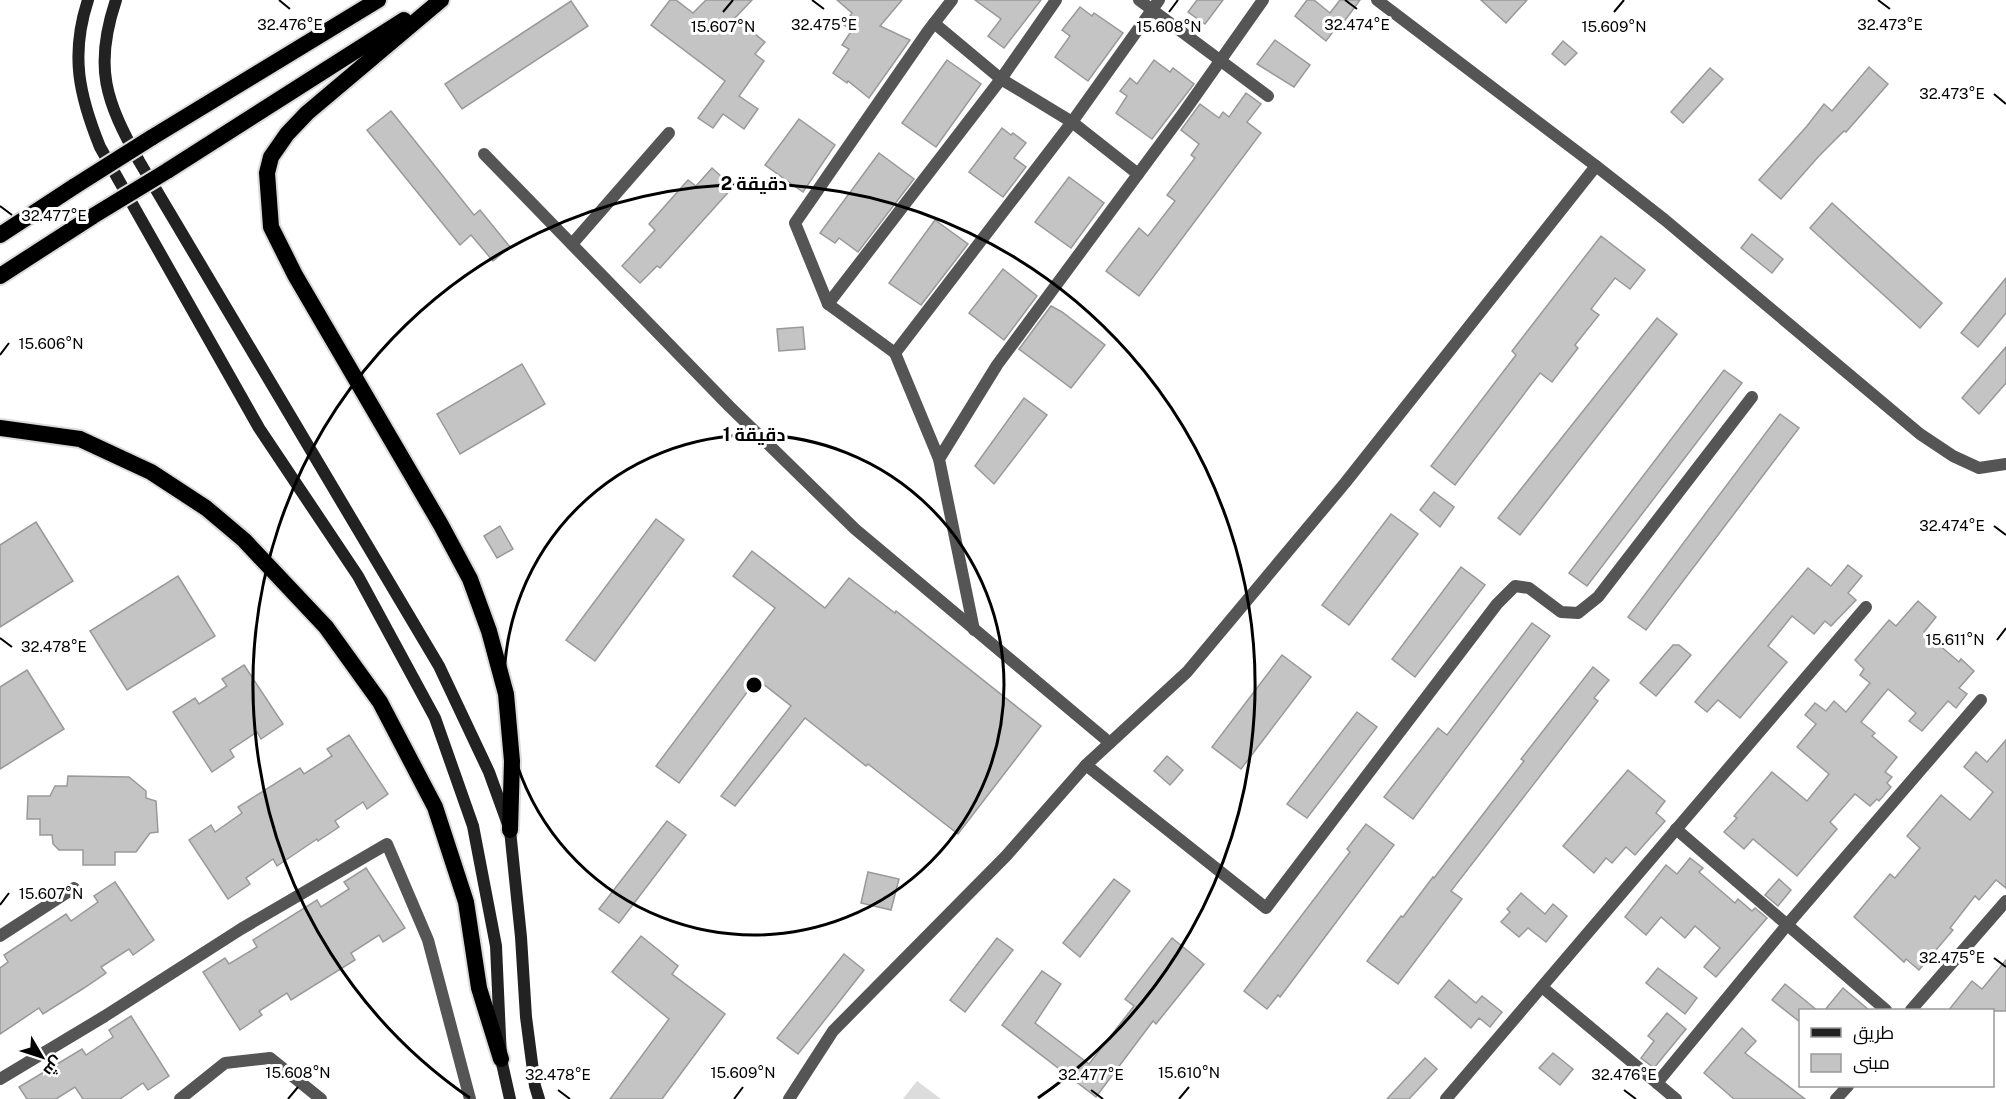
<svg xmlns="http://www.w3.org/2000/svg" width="2006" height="1099" font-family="'Public Sans',Cairo,sans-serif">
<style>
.green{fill:#dcdcdc}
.building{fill:#c4c4c4;stroke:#999;stroke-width:1.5}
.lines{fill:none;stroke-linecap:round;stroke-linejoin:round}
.trunk-casing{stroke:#dbdbdb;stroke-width:20}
.minor{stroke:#555;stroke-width:12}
.secondary{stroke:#222;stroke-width:12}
.trunk{stroke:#000;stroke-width:16}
.trunk-bridge-casing{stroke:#dbdbdb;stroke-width:20;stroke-linecap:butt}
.trunk-bridge{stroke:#000;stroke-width:16}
.ticks{fill:none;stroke:#000;stroke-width:2}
.ring{fill:none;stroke:#000;stroke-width:3}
.ticks-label{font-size:15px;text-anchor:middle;fill:#000;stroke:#fff;stroke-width:6;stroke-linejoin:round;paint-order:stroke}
.centre{fill:#000;stroke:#fff;stroke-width:3}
.ring-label{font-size:18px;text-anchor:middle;font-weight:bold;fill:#000;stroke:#fff;stroke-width:6;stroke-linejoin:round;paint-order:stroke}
</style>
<rect width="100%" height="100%" fill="#fff"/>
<!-- green -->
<path class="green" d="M917,1081L941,1099H903Z"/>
<!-- building -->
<g class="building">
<path d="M670,0H676L693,13L706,0H752L735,18L765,42L755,54L764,61L739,96L758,109L744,129L723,114L713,128L698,118L725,81L651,25Z"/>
<path d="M837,0H902L880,26L910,40L869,98L848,81L847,83L833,73L849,49L842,45L852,30L844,25L852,13Z"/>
<path d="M975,0H1041L1004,48L988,36L1001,19Z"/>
<path d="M1197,0H1223L1205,24L1188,12Z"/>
<path d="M1307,0H1314L1330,13L1340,0H1360L1340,27L1338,25L1326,41L1295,16Z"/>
<path d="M1481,0H1527L1506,23Z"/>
<path d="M571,1L588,26L462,109L445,84Z"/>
<path d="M1080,7L1092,16L1094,13L1123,33L1088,81L1055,57L1070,36L1062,30Z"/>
<path d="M1275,40L1310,65L1294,87L1257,64Z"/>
<path d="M1563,41L1577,53L1565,65L1552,54Z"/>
<path d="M947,60L981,84L936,147L902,123Z"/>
<path d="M1154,60L1170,72L1173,68L1194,84L1152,139L1116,113L1127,96L1120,91L1130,78L1137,84Z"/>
<path d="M1869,67L1888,84L1846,132L1844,131L1819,156L1781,199L1759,180L1807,126L1824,104L1832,111Z"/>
<path d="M1710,68L1723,79L1683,123L1671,112Z"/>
<path d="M1246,93L1261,104L1247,122L1261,133L1139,296L1106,271L1139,228L1148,236L1175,201L1167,195L1195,158L1191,155L1199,144L1181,130L1200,104L1219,118L1223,112L1229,117Z"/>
<path d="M391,111L474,215L480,210L510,247L493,261L471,235L460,245L367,130Z"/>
<path d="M799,119L835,145L803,192L765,165Z"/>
<path d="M1002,128L1011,135L1013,133L1026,143L1014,158L1026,167L1003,197L969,172Z"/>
<path d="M879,153L914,179L858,252L839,238L835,243L820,233Z"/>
<path d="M712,168L733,187L660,268L657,266L640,283L622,266L655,230L649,224L688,180L696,186Z"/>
<path d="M1069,177L1104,203L1071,248L1035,222Z"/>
<path d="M1832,203L1942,303L1920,328L1810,228Z"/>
<path d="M935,220L968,244L921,305L889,283Z"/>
<path d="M1752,234L1783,259L1772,273L1741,248Z"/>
<path d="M1601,236L1645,270L1630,289L1615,278L1591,309L1599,315L1575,345L1578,348L1552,382L1540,373L1455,485L1431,466L1516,355L1512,351Z"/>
<path d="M1003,269L1037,296L1004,340L969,313Z"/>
<path d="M2006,278V313L1978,347L1961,333Z"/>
<path d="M1051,306L1062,312L1105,345L1071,388L1019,349Z"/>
<path d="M1657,318L1677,334L1520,535L1498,518Z"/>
<path d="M803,327L805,349L779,351L777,329Z"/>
<path d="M2006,347V383L1979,414L1962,398Z"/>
<path d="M522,364L545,404L460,454L437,414Z"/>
<path d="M1724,370L1742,383L1587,586L1569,573Z"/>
<path d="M1024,398L1047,415L994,484L975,466Z"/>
<path d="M1780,414L1799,428L1646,630L1628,617Z"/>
<path d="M1434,492L1454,507L1440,527L1420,510Z"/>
<path d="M1391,514L1418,534L1349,625L1322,605Z"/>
<path d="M656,519L684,540L595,661L566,640Z"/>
<path d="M36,522L73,581L0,627V545Z"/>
<path d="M500,526L513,549L497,558L484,536Z"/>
<path d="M752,551L825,608L849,578L895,613L896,611L1041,726L958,834L868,764L866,766L805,718L735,806L721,796L791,706L757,679L679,783L656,766L775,608L733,576Z"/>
<path d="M1848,565L1862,576L1848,593L1856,600L1831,626L1825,621L1814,634L1792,616L1768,646L1787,662L1740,718L1718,700L1707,712L1695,702L1808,568L1831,586Z"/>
<path d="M1461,567L1485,585L1415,677L1392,659Z"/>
<path d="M178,576L215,636L127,690L90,631Z"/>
<path d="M1918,601L1936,617L1924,632L1959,662L1961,659L1974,671L1959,688L1967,694L1956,708L1948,701L1922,731L1909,721L1916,713L1888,689L1861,722L1875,733L1872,736L1897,757L1885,772L1892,777L1887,783L1891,787L1879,801L1877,799L1870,806L1855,794L1830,822L1837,829L1797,876L1753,839L1744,849L1724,832L1737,818L1734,816L1772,772L1807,801L1829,774L1797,747L1816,724L1805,715L1815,703L1826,711L1834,701L1846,712L1870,683L1860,675L1864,669L1855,660L1889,620L1896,626Z"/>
<path d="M1532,623L1550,636L1413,819L1384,797L1438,728L1447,735Z"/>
<path d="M1673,645H1679L1691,655L1656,696L1640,683Z"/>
<path d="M1282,655L1311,677L1241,769L1212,747Z"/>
<path d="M244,665L283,724L261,739L257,732L230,750L234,757L212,772L173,712L195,698L199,704L227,686L222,679Z"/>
<path d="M1593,667L1609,680L1594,698L1598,701L1451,891L1462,899L1398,984L1367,961L1401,916L1403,917L1433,877L1434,878L1524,761L1521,759Z"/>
<path d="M27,670L64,729L0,769V687Z"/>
<path d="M1357,712L1377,727L1307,818L1287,804Z"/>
<path d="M349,735L388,794L367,809L363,802L335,821L339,827L318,841L317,839L277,866L273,859L246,878L250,884L228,899L189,840L211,825L215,832L242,813L238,807L300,768L304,774L332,756L327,749Z"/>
<path d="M2006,740V888L1996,880L1979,900L1975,896L1950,928L1953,930L1919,970L1906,959L1904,962L1854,917L1890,874L1895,878L1920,848L1907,836L1941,795L1970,820L1993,792L1964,767L1976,752L1987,762Z"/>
<path d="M1167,756L1183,770L1170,785L1154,771Z"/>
<path d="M1628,770L1665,801L1656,813L1665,821L1635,855L1626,847L1612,863L1606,858L1594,873L1563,846Z"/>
<path d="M68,776L129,777L146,791V798L156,801L158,832L150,833L136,852H115V865H83V850H59L53,844L52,835H40V819H27L28,796H50L55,786H67Z"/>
<path d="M667,821L686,835L619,923L599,909Z"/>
<path d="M1366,824L1394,845L1280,997L1278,995L1267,1009L1244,991L1350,852L1347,849Z"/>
<path d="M1690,858L1703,868L1699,872L1735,903L1738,899L1752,911L1755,908L1767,918L1716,977L1704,967L1720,948L1695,926L1685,938L1661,917L1646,935L1625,917L1666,865L1677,874Z"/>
<path d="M366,868L405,928L383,942L379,935L351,953L355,960L291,1000L287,993L259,1011L262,1015L240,1030L203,972L225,958L229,964L257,947L253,940L317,900L321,907L349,889L344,882Z"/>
<path d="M868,872L899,879L891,910L861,903Z"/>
<path d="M1114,879L1130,891L1080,957L1063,943Z"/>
<path d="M1779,879L1791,890L1778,906L1765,895Z"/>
<path d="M115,882L154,940L133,955L129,949L101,967L106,973L84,988L43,1014L39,1008L0,1034V968L8,962L4,955L66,914L71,921L98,902L94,896Z"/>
<path d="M1521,893L1545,914L1553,904L1567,916L1546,942L1528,928L1519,937L1501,922L1510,912L1507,909Z"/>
<path d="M641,936L678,966L672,974L725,1014L662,1099H610L669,1019L612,972Z"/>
<path d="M997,938L1013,950L965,1012L950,1000Z"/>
<path d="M1172,938L1204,964L1156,1024L1153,1021L1096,1097L1002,1025L1042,971L1061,984L1035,1023L1089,1064L1134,1006L1125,999Z"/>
<path d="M844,954L864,970L798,1054L777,1038Z"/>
<path d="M2006,960V1011H1948L1972,981L1982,989Z"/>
<path d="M1658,968L1697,998L1685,1014L1646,983Z"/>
<path d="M1449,980L1476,1003L1482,996L1502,1012L1490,1027L1479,1018L1471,1028L1435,997Z"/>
<path d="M1785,984L1818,1011H1800V1022L1772,1000Z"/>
<path d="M1843,988L1870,1011H1824Z"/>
<path d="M1667,1013L1686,1029L1654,1068L1641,1058L1654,1041L1648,1036Z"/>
<path d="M131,1016L169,1076L148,1090L143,1083L120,1099H83L75,1087L56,1099H27L19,1087L82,1049L86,1055L113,1037L109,1030Z"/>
<path d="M1742,1028L1756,1041L1745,1053L1805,1099H1734L1704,1073Z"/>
<path d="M1553,1053L1573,1069L1560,1085L1539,1068Z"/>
<path d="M1425,1058L1437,1069L1409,1099H1387Z"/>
</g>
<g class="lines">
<defs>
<g id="trunk">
<path d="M441,0L307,113L287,134L271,157L267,173L271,227L295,275L441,525L470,579L489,631L506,694L512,761L510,830"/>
<path d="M151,138L378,0"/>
<path d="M167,171L404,20"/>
<path d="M0,235L75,186"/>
<path d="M0,276L93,216"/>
<path d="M0,428L80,439L151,472L206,508L244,540L326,627L380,702L435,807L466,902L479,988L501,1059"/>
</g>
</defs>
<!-- trunk casing -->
<use href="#trunk" class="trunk-casing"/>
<!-- minor -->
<g class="minor">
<path d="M1139,0L1268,96"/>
<path d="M1377,0L1596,166"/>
<path d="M934,23L1001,79L1072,122L1138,174"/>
<path d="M484,154L730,407L855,529L1110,743"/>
<path d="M572,244L669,133"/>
<path d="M828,304L795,223L928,31L952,0"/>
<path d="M895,353L828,304L1001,79L1056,0"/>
<path d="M939,459L895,353L1072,122L1159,0"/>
<path d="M974,630L939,459L997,365L1184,112L1263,0"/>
<path d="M1086,765L1266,908L1497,604L1515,586L1529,588L1561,612L1578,613L1598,597L1752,397"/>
<path d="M1676,829L1886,1010"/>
<path d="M0,936L74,888"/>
<path d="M1542,987L1676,1099"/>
<path d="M1911,1010L2006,901"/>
<path d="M0,1079L105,1016L241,929L387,844L428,940L470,1099"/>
<path d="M1657,1083L1787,925L1981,700"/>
<path d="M180,1099L225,1063L270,1058L321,1099"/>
<path d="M789,1099L833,1031L1006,856L1086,765L1187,672L1345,483L1596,166L1665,220L1920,434L1953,456L1979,468L2006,464"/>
<path d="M1446,1099L1866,607"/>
<path d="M1836,1099L1848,1086"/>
</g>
<!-- secondary -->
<g class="secondary">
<path d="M88,0C70,55 79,95 100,147L259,428L358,576L435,718L473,826L496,946L501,1059L510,1099"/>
<path d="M116,0C93,68 106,101 139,161L439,666L489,772L510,830L521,937L526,1017L535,1086L539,1099"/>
</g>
<!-- trunk -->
<use href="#trunk" class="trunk"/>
<defs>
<g id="trunk-bridge">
<path d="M75,186L151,138"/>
<path d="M93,216L167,171"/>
</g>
</defs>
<!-- trunk-bridge casing -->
<use href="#trunk-bridge" class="trunk-bridge-casing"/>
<!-- trunk-bridge -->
<use href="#trunk-bridge" class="trunk-bridge"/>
</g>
<!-- ticks -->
<path class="ticks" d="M279,0L290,9M812,0L824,9M1345,0L1357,9M1878,0L1890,9M723,12L733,0M1169,12L1178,0M1614,12L1624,0M1994,94L2006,104M0,206L12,215M0,355L9,343M1994,526L2006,535M0,638L12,647M1997,640L2006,628M0,905L9,893M1994,958L2006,967M558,1090L570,1099M1091,1090L1103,1099M1624,1090L1636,1099M288,1099L298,1087M734,1099L743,1087M1179,1099L1189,1087"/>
<!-- distance rings -->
<g class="ring">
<circle cx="754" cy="685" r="250"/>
<path d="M470 1098A501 501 0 1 1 1038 1098"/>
</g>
<g class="ticks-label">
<text x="1890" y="30">32.473°E</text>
<text x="290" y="30">32.476°E</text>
<text x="824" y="30">32.475°E</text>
<text x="1357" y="30">32.474°E</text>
<text x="723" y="32">15.607°N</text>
<text x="1169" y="32">15.608°N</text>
<text x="1614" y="32">15.609°N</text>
<text x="1952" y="99">32.473°E</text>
<text x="54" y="221">32.477°E</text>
<text x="51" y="349">15.606°N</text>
<text x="1952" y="531">32.474°E</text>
<text x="1955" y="645">15.611°N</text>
<text x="54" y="652">32.478°E</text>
<text x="51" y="899">15.607°N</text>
<text x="1952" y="963">32.475°E</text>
<text x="298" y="1078">15.608°N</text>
<text x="743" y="1078">15.609°N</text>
<text x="1189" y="1078">15.610°N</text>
<text x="558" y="1080">32.478°E</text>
<text x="1091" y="1080">32.477°E</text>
<text x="1624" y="1080">32.476°E</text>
</g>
<circle cx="754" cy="685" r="9" class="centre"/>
<g class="ring-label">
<text x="754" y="190">2 دقيقة</text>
<text x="754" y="441">1 دقيقة</text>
</g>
<!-- legend -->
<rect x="1799" y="1009" width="195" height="78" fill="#ffffff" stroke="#999999" stroke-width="1.5"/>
<rect x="1811" y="1028" width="30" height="9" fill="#222222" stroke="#999999" stroke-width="1.5"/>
<text x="1853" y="1039" font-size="18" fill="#000000">طريق</text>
<rect x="1811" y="1054" width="30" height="18" fill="#c4c4c4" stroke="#999999" stroke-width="1.5"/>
<text x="1853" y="1069" font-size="18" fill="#000000">مبنى</text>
<!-- north arrow -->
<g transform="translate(42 1057) rotate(129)" stroke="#ffffff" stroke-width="4.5" paint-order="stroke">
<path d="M0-4.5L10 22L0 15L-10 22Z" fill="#000000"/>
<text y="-9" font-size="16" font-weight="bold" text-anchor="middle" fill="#000000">ش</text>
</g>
</svg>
